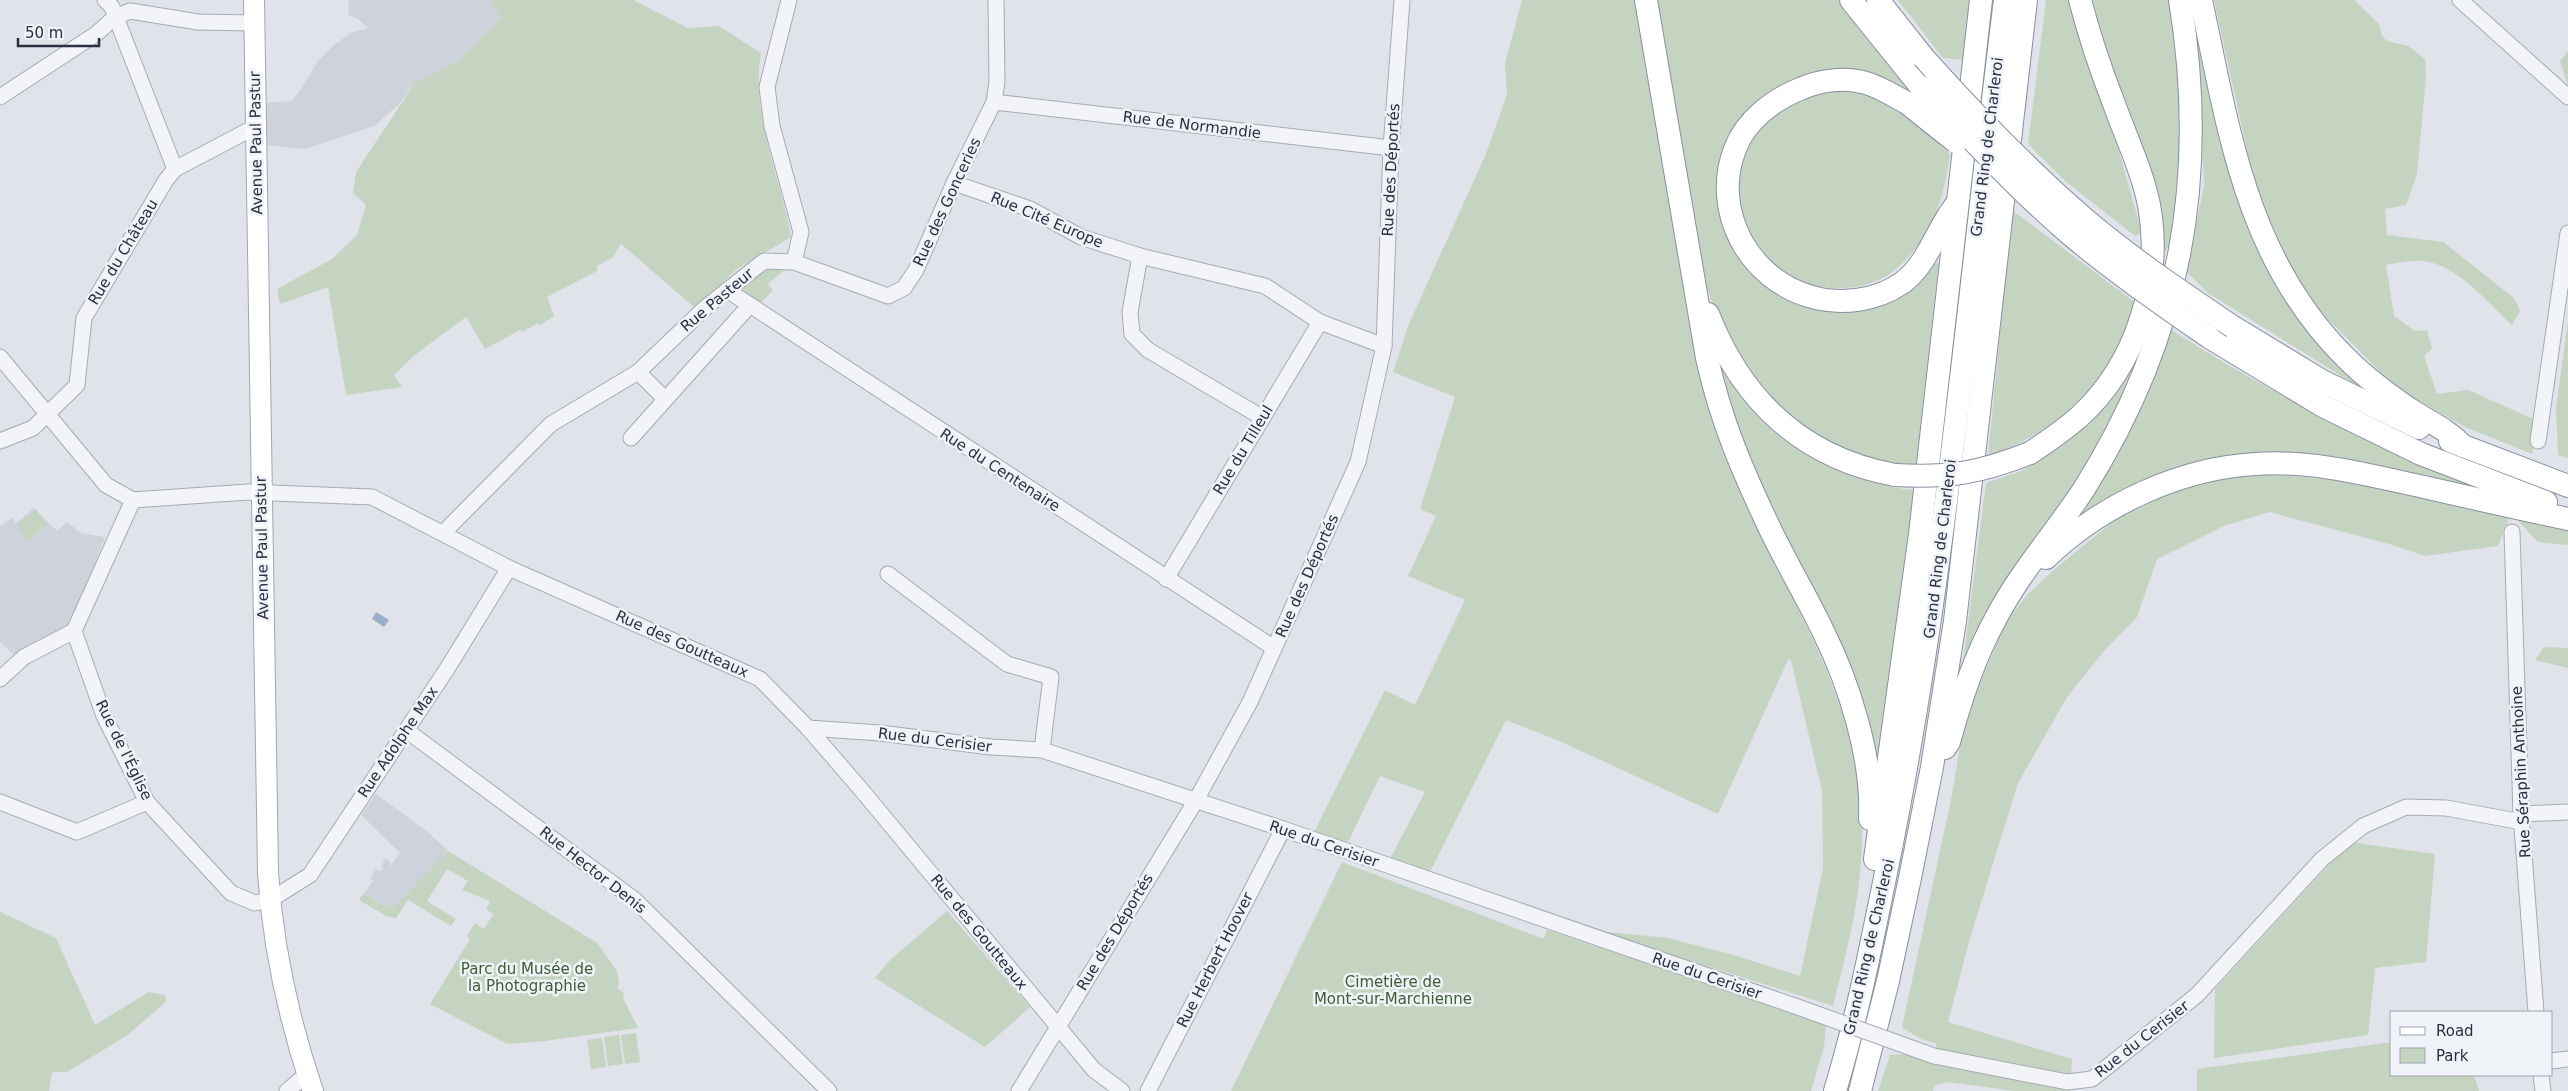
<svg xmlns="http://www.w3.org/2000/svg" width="2568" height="1091" font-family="'DejaVu Sans',sans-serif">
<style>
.built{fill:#ced2db}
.green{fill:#c5d3c1}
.water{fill:#9ab0ca}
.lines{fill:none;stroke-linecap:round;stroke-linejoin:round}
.minor-casing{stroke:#a5aab3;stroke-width:17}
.major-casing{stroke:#9fa7b5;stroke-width:22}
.highway-casing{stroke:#8790a0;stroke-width:24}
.minor{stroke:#f3f4f7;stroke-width:15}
.major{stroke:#fff;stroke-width:20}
.highway{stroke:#fff;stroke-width:22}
.minor-bridge-casing{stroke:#a5aab3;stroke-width:17;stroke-linecap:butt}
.highway-bridge-casing{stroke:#8790a0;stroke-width:24;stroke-linecap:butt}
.minor-bridge{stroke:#f3f4f7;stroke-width:15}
.highway-bridge{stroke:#fff;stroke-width:22}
.labels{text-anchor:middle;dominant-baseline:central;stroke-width:5;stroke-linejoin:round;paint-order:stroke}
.street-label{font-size:15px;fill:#283041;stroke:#eff2f7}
.park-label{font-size:15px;fill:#3b5d35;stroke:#eff2f7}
</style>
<rect width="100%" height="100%" fill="#e0e3e9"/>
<!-- built -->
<g class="built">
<path d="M349,0H491L501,18L458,61L415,83L400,103L374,126L305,149L263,145V103L291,101L298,94L318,61L333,46L351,33L368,28L357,18L348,15Z"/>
<path d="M34,508L57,531L67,522L81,533L105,537L71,626L17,658L0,642V526L12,518L16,523Z"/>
<path d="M376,794L429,833L448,851L393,907L385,906L364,893L373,881L370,878L376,869L380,871L383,868L381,866L386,858L391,862L390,867L400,853L361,815Z"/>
</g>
<!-- green -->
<g class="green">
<path d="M491,0H633L688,28L719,26L761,53C750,115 781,177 791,237L737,269L695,308L621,244L612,258L597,266V271L547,297L554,316L540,325L538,323L523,332L520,330L485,349L466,317L416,354L394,375L402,387L346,395L328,287L280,304L277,289L332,259L357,235L366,205L353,193L356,172L415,83L458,61L501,18Z"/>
<path d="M1522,0H1634L1695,353C1704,391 1713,429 1728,465C1779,587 1857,685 1862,824C1864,886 1848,947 1833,1006L1666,953L1617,941L1598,931L1668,938L1737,956L1800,976L1823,868L1822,791L1791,660H1788L1718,814L1557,740L1506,720L1430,872L1390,859L1425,792L1380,776L1348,842L1313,834L1385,690L1415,705L1465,600L1408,576L1436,516L1420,509L1455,397L1393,372L1408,326L1486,154L1507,94L1505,63Z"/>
<path d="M1654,0H1838L1912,93L1908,97L1873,79L1764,99L1723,214L1817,309L1939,262L1916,466L1883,463L1855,457L1782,415L1749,375L1717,316L1708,291L1697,241Z"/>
<path d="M1898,0H1971L1963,60L1943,58Z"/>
<path d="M2046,0H2068L2090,71L2105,102L2142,233L2135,236L2064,180L2028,144Z"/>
<path d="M2090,0H2169L2185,112L2171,242L2165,252L2148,165L2094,18Z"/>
<path d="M2188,0L2257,246L2380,400L2208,293L2187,272L2204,185L2199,75Z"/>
<path d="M2214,0H2354L2379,24L2382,36L2387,41L2408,46L2425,59L2426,77L2417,174L2406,205L2385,209L2387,235L2443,242L2514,298L2520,311L2512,325C2490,305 2462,271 2433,263C2418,258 2401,262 2386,265L2394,316L2415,331L2427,330L2432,349L2424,356L2437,394L2468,390L2540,422L2532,454L2465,427L2396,388L2307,298L2260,210Z"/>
<path d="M2568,51V86L2560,61Z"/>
<path d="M1833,91C1842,91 1852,91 1861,93C1895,102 1925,130 1950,154C1946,179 1941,209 1928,230C1920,244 1909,258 1897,268C1865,297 1807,293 1774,267C1757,253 1748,233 1742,213C1736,188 1739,162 1753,140C1771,111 1800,96 1833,91Z"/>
<path d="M2012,210L2137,304C2132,317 2128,331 2122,344C2093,399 2046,436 1988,456Z"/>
<path d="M772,264L788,267L768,284L773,290L757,307L735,290Z"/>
<path d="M2150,315L2137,366L2084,471L1962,670L1986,483L2021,471L2062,446L2107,405L2137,357Z"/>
<path d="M2568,322V458L2558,455L2556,408Z"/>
<path d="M2170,329C2273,396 2382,447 2494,496L2277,454L2068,529Z"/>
<path d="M1715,351C1731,375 1745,403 1765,424C1798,457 1868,486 1914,490L1875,776L1739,445Z"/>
<path d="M2248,472L2336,480L2423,494L2510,516L2498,546L2425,556L2389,544L2269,512L2224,526L2157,559L2137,617L2103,652L2067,697L2018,783L1970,938L1948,1022L2072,1059L2070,1091H2015L1948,1082L1935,1085L1933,1091H1878L1890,1055L1906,1054L1932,1062L1937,1044L1921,1039L1902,1027L1952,795L1964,721L2006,621L2029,593L2055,569L2116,519L2182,487Z"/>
<path d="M36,510L47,525L28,540L17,525Z"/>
<path d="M2517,520L2568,531V545L2538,542Z"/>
<path d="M2544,647L2568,648V668L2535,660Z"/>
<path d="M2350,842L2435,854L2426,962L2375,968L2368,1035L2214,1058L2215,989Z"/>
<path d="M448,851L597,943L617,971L619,984L617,988L624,993L623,998L638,1028L545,1041L507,1044L430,1004L470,939L467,936L475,923L484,929L493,914L486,909L490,901L462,890L468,881L447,869L427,901L456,919L451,926L408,900L396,918L388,917L359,900L364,893L385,906L393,907Z"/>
<path d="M1342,862L1544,939L1547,930L1768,1003L1826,1025L1824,1047L1811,1091H1231Z"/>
<path d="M947,911L1030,1007L985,1047L875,978L889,961Z"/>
<path d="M0,912L56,938L95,1025L149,992L165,995L166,1002L126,1036L67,1072H52L49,1091H0Z"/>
<path d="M636,1033L640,1062L625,1064L621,1035Z"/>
<path d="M619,1035L623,1064L608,1066L604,1037Z"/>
<path d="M602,1038L606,1067L591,1069L587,1040Z"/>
<path d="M2392,1042V1075H2474L2479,1091H2197V1069Z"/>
</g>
<!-- water -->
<path class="water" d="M376,612L389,620L384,627L372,619Z"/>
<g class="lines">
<defs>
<g id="minor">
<path d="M105,0L112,7L175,169"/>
<path d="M789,0L767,87L772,126L801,232L794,262"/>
<path d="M2460,0L2568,97"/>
<path d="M0,97L96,34L115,17L130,11L198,22L254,23"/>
<path d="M994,102L1391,148"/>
<path d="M954,183L1030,209L1081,237L1140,256L1265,286L1320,322L1384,346"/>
<path d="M1140,256L1130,312L1132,334L1148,350L1263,418"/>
<path d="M727,290L1274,648"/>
<path d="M0,357L106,485L133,500"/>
<path d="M638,372L665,399"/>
<path d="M631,438L750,305"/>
<path d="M0,441L33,428L77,385L84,318L166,180L175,169L255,127"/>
<path d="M2538,441L2568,233"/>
<path d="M133,500L248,492L372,497L509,568L760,679L808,728L864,793L1094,1070L1122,1091"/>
<path d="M133,500L74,631L104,716L147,802L231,893L255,903L270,900L310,875L447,669L509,568"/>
<path d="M444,532L551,424L638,372L705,308L764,261L794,262L888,296L904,288L916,270L954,183L994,102L997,82L996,0"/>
<path d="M2512,532L2521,814L2536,1012"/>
<path d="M888,574L1007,664L1051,677L1042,750"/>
<path d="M1166,579L1320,322"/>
<path d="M0,679L24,657L74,631"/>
<path d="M808,728L880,733L991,747L1042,750L1283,829L1795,1006"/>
<path d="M406,730L635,900L829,1091"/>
<path d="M0,802L77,832L147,802"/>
<path d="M2521,814L2568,812"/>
<path d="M1934,1056L2067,1082L2092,1079L2197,995L2322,859L2363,826L2406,807L2446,808L2522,822"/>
<path d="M2552,1061L2568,1059"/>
<path d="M2541,1075L2543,1091"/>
<path d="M287,1091L307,1074"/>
<path d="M1019,1091L1195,802L1250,702L1358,462L1384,346L1391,148L1402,0"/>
<path d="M1148,1091L1283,829"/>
</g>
<path id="major" d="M254,0L268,873C273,947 289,1021 313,1091"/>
<g id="highway">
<path d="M1646,0L1707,358C1721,422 1743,472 1771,531C1787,564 1806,596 1822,629C1849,683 1873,758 1870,819"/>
<path d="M1851,0L1921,87"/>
<path d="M1878,0L1923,57"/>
<path d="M2201,0C2229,131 2246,259 2346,358C2366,378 2390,396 2414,412C2432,423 2449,431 2463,446"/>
<path d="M1907,103C1894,96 1880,87 1866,83C1845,77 1820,80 1800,89C1773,100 1746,120 1735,149C1711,211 1749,280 1812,297C1841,305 1876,301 1902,283C1928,264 1936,230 1955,206"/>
<path d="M1708,314C1742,401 1803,458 1895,475"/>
<path d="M2233,327L2322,381L2419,428"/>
<path d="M2209,337L2323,406L2421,454L2546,502"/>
<path d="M2450,441L2568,486"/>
<path d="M2030,453C2047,442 2064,430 2079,417C2136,365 2163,281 2149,205C2142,170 2125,135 2113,101C2100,68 2089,34 2080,0"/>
<path d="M2046,558C2101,505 2180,468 2256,464C2313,460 2369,475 2424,487C2472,498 2520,509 2568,519"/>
<path d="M1945,748L1949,742C1961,699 1974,658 1996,618C2020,572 2056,532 2084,489C2181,335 2209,178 2180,0"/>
<path d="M1875,859L1920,534L1981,0"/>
<path d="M1835,1091C1858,1015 1873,936 1889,858C1946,575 1969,287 2005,0"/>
<path d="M1860,1091L1888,981L1910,878L1932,767L1955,621L2026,0"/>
</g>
</defs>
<!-- minor casing -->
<use href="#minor" class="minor-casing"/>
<!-- major casing -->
<use href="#major" class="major-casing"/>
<!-- highway casing -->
<use href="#highway" class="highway-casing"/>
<!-- minor -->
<use href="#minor" class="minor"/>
<!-- major -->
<use href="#major" class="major"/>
<!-- highway -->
<use href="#highway" class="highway"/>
<defs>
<path id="minor-bridge" d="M1795,1006L1934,1056"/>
<g id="highway-bridge">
<path d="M1923,57C1974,114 2028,170 2086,220C2132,259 2183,293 2233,327"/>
<path d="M1921,87C1970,137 2018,190 2072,236C2115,272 2162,305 2209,337"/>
<path d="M1907,103L1956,142"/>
<path d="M1895,475C1949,478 1980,473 2030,453"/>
</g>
</defs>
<!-- minor-bridge casing -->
<use href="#minor-bridge" class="minor-bridge-casing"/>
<!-- highway-bridge casing -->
<use href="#highway-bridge" class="highway-bridge-casing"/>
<!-- minor-bridge -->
<use href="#minor-bridge" class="minor-bridge"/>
<!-- highway-bridge -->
<use href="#highway-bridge" class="highway-bridge"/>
</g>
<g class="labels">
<!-- street labels -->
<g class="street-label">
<text transform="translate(1192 125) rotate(7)">Rue de Normandie</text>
<text transform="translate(256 143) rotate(-91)">Avenue Paul Pastur</text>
<text transform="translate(1987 147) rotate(-83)">Grand Ring de Charleroi</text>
<text transform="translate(1391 170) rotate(-87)">Rue des Déportés</text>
<text transform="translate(947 202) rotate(-65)">Rue des Gonceries</text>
<text transform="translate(1047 220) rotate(23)">Rue Cité Europe</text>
<text transform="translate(123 252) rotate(-59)">Rue du Château</text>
<text transform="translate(717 300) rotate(-40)">Rue Pasteur</text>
<text transform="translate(1243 450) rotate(-59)">Rue du Tilleul</text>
<text transform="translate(1000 470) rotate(33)">Rue du Centenaire</text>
<text transform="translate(262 548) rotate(-91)">Avenue Paul Pastur</text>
<text transform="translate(1940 549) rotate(-83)">Grand Ring de Charleroi</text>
<text transform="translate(1307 576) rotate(-66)">Rue des Déportés</text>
<text transform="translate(682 644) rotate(24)">Rue des Goutteaux</text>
<text transform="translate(935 740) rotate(7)">Rue du Cerisier</text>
<text transform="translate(398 742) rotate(-56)">Rue Adolphe Max</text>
<text transform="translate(124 750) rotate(64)">Rue de l'Église</text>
<text transform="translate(2521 772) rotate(-93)">Rue Séraphin Anthoine</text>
<text transform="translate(1324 844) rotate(19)">Rue du Cerisier</text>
<text transform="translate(593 870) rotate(38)">Rue Hector Denis</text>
<text transform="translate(979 932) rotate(51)">Rue des Goutteaux</text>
<text transform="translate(1115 932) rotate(-59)">Rue des Déportés</text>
<text transform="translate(1869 947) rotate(-77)">Grand Ring de Charleroi</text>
<text transform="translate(1215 960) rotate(-63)">Rue Herbert Hoover</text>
<text transform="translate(1707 976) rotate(19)">Rue du Cerisier</text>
<text transform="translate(2142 1039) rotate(-38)">Rue du Cerisier</text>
</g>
<!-- park labels -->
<g class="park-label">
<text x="527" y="969">Parc du Musée de<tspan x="527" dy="17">la Photographie</tspan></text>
<text x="1393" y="982">Cimetière de<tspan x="1393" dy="17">Mont-sur-Marchienne</tspan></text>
</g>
</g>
<!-- legend -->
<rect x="2390" y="1011" width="162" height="65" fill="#eff2f7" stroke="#9fa4ae"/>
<rect x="2400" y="1027" width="25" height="8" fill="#ffffff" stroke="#9fa4ae"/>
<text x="2436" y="1036" font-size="15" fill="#283041">Road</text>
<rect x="2400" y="1048" width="25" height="15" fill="#c5d3c1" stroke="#9fa4ae"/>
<text x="2436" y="1061" font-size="15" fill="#283041">Park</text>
<!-- scale -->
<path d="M18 38v8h81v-8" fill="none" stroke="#283041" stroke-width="2.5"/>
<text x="25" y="38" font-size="15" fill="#283041" stroke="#eff2f7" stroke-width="4" paint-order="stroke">50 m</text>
</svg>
